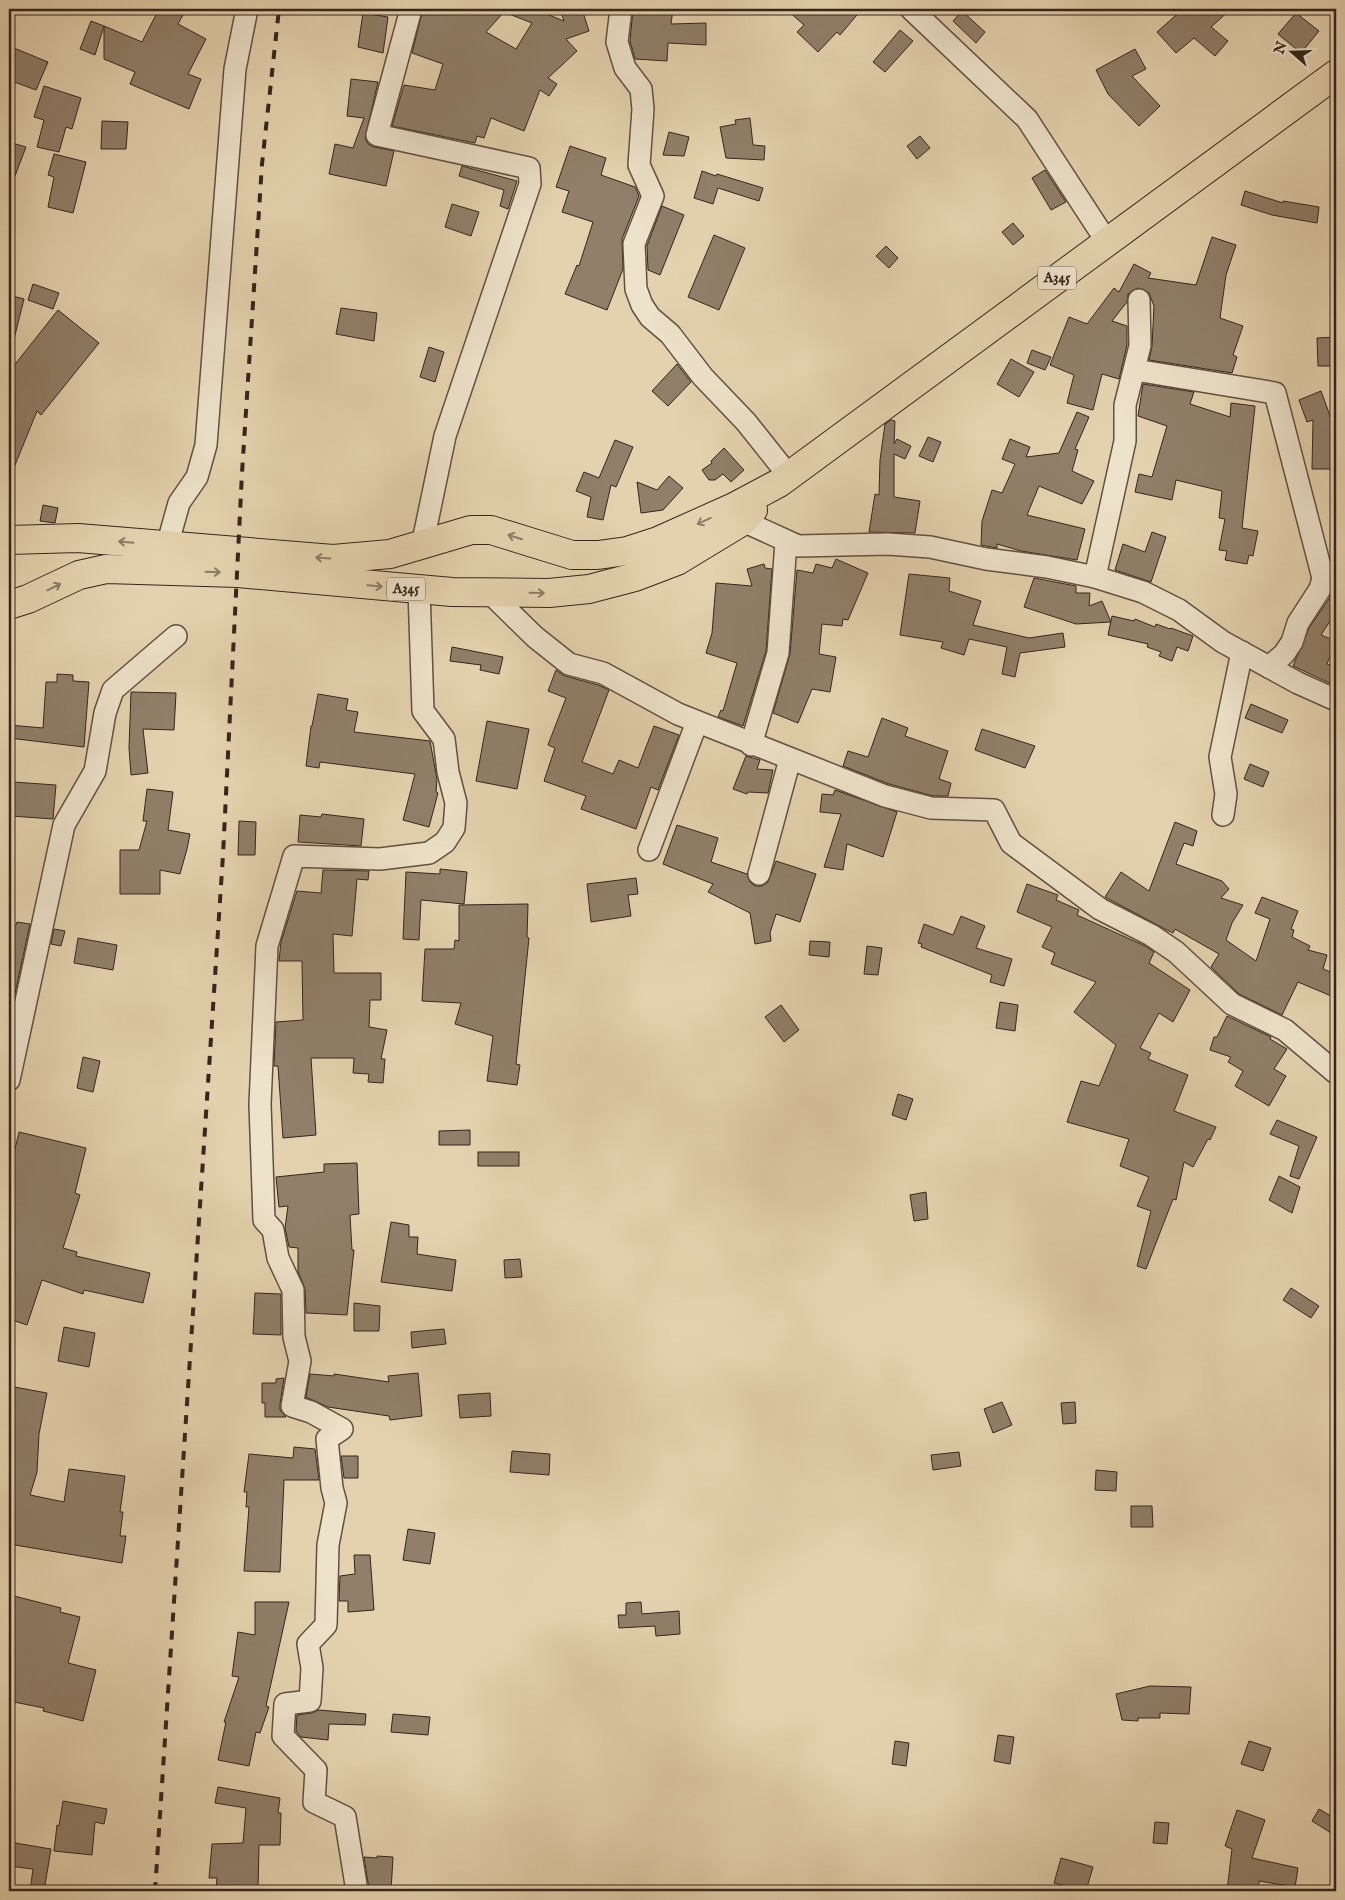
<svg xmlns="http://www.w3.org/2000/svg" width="1345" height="1900" font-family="'IM FELL English',serif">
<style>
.building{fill:#907f69;stroke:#35251e;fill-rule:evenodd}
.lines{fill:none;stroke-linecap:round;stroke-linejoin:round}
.minor-casing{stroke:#615042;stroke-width:24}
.highway-casing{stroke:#35251e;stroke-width:30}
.minor{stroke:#ede2ca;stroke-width:21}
.highway{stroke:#e4d2ae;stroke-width:28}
.rail{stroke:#35251e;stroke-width:4;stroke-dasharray:9 9;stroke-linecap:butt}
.oneway{stroke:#8c7c66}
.labels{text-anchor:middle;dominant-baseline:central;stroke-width:4;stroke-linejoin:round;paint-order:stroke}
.shield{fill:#ede2ca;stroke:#6c5e52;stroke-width:1}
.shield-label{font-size:14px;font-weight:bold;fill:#35251e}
</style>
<rect width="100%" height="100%" fill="#e4d2ae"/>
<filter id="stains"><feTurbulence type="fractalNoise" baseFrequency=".004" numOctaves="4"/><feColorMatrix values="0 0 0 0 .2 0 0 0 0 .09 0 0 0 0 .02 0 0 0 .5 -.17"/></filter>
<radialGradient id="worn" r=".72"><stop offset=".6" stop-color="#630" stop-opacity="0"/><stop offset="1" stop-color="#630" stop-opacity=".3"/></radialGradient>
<!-- building -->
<g class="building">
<path d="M159,9H186L178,24L206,39L188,74L201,79L189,109L130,84L135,72L104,59V26L142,42Z"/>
<path d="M423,9H534L564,21L560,9H582L589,31L566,39L577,51L548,78L557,84L549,96L540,90L524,131L491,118L484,138L477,136L475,143L392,126L404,85L435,90L443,64L412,53ZM504,12L532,23L516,49L486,32Z"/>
<path d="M633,9H673L671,24L706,23V45L668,43L667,61L635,59L630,41Z"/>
<path d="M786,9H862L840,35L837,32L818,52L797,32L804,25Z"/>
<path d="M1183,9H1231L1211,27L1228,41L1215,56L1194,38L1176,53L1157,32Z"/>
<path d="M962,11L985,32L976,43L953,21Z"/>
<path d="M363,13L388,17L383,53L358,47Z"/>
<path d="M1296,13L1319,31L1301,53L1278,34Z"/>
<path d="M91,21L104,26L95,55L80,49Z"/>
<path d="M900,30L913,41L885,72L873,62Z"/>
<path d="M9,46L48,62L36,90L9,80Z"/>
<path d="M1135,49L1146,69L1132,76L1160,106L1139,126L1108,94L1096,70Z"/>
<path d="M351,79L378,82L365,138L368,144L374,147L394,151L386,186L329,174L335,144L353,148L364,118L347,116Z"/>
<path d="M44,86L81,98L72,129L66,127L59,152L37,147L44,120L34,117Z"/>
<path d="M750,118L753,145L765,146L764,160L726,158L720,127L736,124L735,120Z"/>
<path d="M102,121L128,122L126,149H101Z"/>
<path d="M669,132L689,137L684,156L663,155Z"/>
<path d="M920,136L930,148L917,159L907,146Z"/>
<path d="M9,142L26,147L10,189H9Z"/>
<path d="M570,146L606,158L601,175L635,187L639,196L622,239L623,269L607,310L565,294L577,265L579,266L593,222L562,212L569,191L556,187Z"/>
<path d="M54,154L86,162L73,213L48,207L54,177L48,175Z"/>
<path d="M462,166L517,181L508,209L500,206L504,190L459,176Z"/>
<path d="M1045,170L1066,202L1051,210L1032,178Z"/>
<path d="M702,171L716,176L717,174L763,188L759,201L718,188L713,204L694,198Z"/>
<path d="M1245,191L1283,203V201L1319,207L1317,223L1272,215L1241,205Z"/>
<path d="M452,204L479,212L471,236L445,227Z"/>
<path d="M662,206L684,215L660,275L648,270L647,246Z"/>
<path d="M1013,223L1024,236L1013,245L1002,232Z"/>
<path d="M714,235L745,248L719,310L688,297Z"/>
<path d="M1212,237L1236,245L1226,275L1220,318L1243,326L1233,355L1237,357L1232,373L1149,360L1152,346L1154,306L1149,293L1138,288L1128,294L1127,302L1112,321L1127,326V345L1119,379L1102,374L1093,410L1067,403L1074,375L1050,365L1069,317L1087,324L1114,288L1119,292L1134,264L1151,273L1148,278L1196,285Z"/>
<path d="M886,246L898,258L889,268L876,256Z"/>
<path d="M33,284L59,293L53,309L28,300Z"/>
<path d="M9,295L24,299L14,339L9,338Z"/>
<path d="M341,308L377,313L374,341L336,334Z"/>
<path d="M58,310L99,343L41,415L37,411L9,480V372Z"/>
<path d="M1336,337V366H1318L1317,338Z"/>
<path d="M429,347L444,352L435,382L420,377Z"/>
<path d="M1032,350L1051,357L1045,370L1027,363Z"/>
<path d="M1011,359L1034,372L1019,397L997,384Z"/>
<path d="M677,364L691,382L668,406L652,391Z"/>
<path d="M1143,384L1194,392L1190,404L1230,417L1231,403L1255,406L1242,528L1258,531L1253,556L1249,555L1247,564L1225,560L1227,551L1219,550L1225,519L1219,518L1222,491L1176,480L1172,500L1135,492L1139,474L1152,477L1167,426L1138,416Z"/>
<path d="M1321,391L1333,424L1336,423V469H1312L1313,420L1307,422L1299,400Z"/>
<path d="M1077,412L1089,417L1075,449L1078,450L1072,471L1094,481L1082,504L1039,486L1027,515L1085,529L1077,560L1021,551L997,544V548L981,545L982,521L992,490L1002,493L1015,464L1002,459L1010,439L1030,447L1026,457L1059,453Z"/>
<path d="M891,420L895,421L894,444L897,439L911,446L905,459L894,454V497L920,501L915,533L869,532L875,494L879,495L880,460L885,424Z"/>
<path d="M928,437L941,442L933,462L919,456Z"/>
<path d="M615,440L633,447L616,487L611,485L603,520L587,517L591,497L576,491L584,472L599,478Z"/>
<path d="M724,448L744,470L731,482L723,474L715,480H709L702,470L712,463L711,461Z"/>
<path d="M669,476L683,488L663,510L641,513L637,482L657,490Z"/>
<path d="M43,505L58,508L55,523L40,521Z"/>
<path d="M1152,532L1166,537L1151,582L1115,570L1123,544L1145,552Z"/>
<path d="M836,559L868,573L848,620L843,619L842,626L822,624L819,654L836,657L830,692L812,689L798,723L773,713L790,654L797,570L813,573L816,564L832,568Z"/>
<path d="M764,564L765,568L772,569L766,651L743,726L718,717L721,710L723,711L737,663L706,653L712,633L716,583L752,586L747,569Z"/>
<path d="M909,574L950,578L949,591L981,601L973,625L1029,638L1063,633L1065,647L1020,653L1015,677L1002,674L1007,647L969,639L964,655L941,648L943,642L900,635Z"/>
<path d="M1034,578L1076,586V593H1090L1089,606L1102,601L1111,622L1076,624L1024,607Z"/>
<path d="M1333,593H1336V612L1321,635L1336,641L1327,664L1336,667V686L1293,666L1309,628Z"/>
<path d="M1112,616L1134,621L1135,619L1155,627L1156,624L1170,629L1171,628L1193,636L1188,651L1177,647L1172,661L1159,656L1161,652L1147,647L1148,644L1108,635Z"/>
<path d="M452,647L503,657L499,674L480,670L481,665L450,661Z"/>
<path d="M556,670L565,676L598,685L609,690L582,762L613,774L619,760L638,768L654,726L679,735L658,790L651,787L636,829L581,809L586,796L544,781L555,748L548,745L566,698L548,691Z"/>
<path d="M57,674L73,675V681L89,682L84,747L9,738V725L43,728L46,682H57Z"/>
<path d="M131,692L176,693L174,730L143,729L148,773L131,775L129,748Z"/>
<path d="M318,694L348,699L346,710L358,712L354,732L430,741L437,779L436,792L438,793L429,827L403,820L415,774L320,762L319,768L306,766L311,726H312Z"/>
<path d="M1251,704L1288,720L1282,733L1245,718Z"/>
<path d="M882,718L908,728L905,736L948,751L939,779L951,783L948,796H933L889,784L843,766L848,751L868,757Z"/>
<path d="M487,721L529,729L517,789L476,781Z"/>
<path d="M982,729L1035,746L1025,768L975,750Z"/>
<path d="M746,756L760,760L757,769L773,770L768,793L748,792L747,794L733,789Z"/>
<path d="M1250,764L1269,772L1263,787L1244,779Z"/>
<path d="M13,782L56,785L53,819L11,816Z"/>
<path d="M147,789L173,792L168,830L190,834L187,849L180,874L160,870V894H120V850H139L147,821H143Z"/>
<path d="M835,790L897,812L883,857L847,844L843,870L824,867L841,814L820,812L822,794L833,795Z"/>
<path d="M322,814L364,819L361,846L298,842L300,815L321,817Z"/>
<path d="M239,821L256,822L255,855H238Z"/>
<path d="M1175,822L1197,831L1193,846L1184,843L1176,864L1222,881L1229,889L1221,898L1243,905L1232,923L1226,940L1256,961L1270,919L1255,913L1262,897L1298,911L1291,929L1294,930L1292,937L1310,946L1308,950L1327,955L1323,969L1336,974V998L1298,982L1282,1015L1239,994L1211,967L1219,954L1175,929L1173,933L1165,929L1105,897L1121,872L1149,891Z"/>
<path d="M677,825L718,838L711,862L747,874L750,882L755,886H762L768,882L776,861L816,874L800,922L776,914L770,933L771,941L755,944L750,913L708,892L713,884L663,864Z"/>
<path d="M440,869L467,872L464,904L421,900L419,940L403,939L406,872L440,874Z"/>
<path d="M323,870L369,871L368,880L357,879L352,936L333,934L334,973H381V1000H370L369,1027L387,1030L381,1059H385L383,1083L368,1082L369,1074L353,1073L354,1058H311L316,1135L283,1138L278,1066H274L276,1022L303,1020L302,961H279L281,942L297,891L321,893Z"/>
<path d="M636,878L638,894L628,895L631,916L591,922L587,884Z"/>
<path d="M1027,884L1058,895L1056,900L1079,910L1077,915L1145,946L1154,952L1149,963L1190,990L1173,1022L1159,1013L1140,1048L1151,1053L1148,1059L1188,1075L1174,1111L1216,1127L1210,1140L1208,1139L1193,1167L1184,1162L1176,1200L1173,1199L1146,1269L1137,1266L1151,1211L1137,1206L1149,1177L1120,1166L1129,1139L1067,1122L1081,1081L1099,1086L1116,1045L1074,1012L1096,982L1051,964L1055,953L1042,947L1052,927L1017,912Z"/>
<path d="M528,904L527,937L529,938L516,1064L520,1065L517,1085L487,1081L493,1036L455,1024L461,1003L422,1001L425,949H454L455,940L459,941V905Z"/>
<path d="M961,916L985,926L976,948L1012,959L1004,986L990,982L992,975L921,947L922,944L918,943L924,924L953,935Z"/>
<path d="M17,922L30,924L14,998H9V924L16,925Z"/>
<path d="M54,929L65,931L61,946L51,944Z"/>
<path d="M78,938L117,945L113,970L74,963Z"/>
<path d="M810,941L830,942L829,957L809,955Z"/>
<path d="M867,946L882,948L878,975L864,974Z"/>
<path d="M1000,1002L1018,1005L1015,1031L996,1028Z"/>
<path d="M781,1005L799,1030L784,1042L765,1017Z"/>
<path d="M1227,1016L1271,1037L1270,1039L1287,1049L1274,1069L1286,1076L1269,1106L1235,1086L1243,1071L1228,1062L1231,1057L1210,1050L1214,1037H1217Z"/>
<path d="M83,1057L100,1061L93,1092L77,1088Z"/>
<path d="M898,1094L913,1099L906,1120L892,1115Z"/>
<path d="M1277,1120L1317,1137L1299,1179L1290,1176L1299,1146L1270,1134Z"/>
<path d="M470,1130V1145H439V1131Z"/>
<path d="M19,1132L86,1148L75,1193L80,1195L63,1248L77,1252L76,1256L150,1273L143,1303L84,1290L83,1294L42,1280L27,1325L9,1319V1295L15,1274L9,1271V1174Z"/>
<rect x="478" y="1152" width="41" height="14"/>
<path d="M357,1163L359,1214L350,1215L352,1250H354L347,1315L306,1313L305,1289L298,1271V1248L289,1247L285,1228L288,1206L279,1207L276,1177L324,1172V1164Z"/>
<path d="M1279,1176L1300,1187L1292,1213L1269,1200Z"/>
<path d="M926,1192L928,1219L914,1221L910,1195Z"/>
<path d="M391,1222L409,1225V1237H418L417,1254L456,1260L452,1291L381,1282Z"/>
<path d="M520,1259L522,1277L505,1278L504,1260Z"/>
<path d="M1291,1288L1319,1306L1311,1318L1283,1300Z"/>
<path d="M255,1293L281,1294V1335L253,1334Z"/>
<path d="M354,1303L380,1306L379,1331H354Z"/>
<path d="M64,1327L95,1333L89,1367L58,1361Z"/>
<path d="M444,1329L446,1344L412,1348L411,1332Z"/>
<path d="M418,1373L422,1416L390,1420L389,1416L328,1407L306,1397L310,1374L334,1376V1374L389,1382L388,1376Z"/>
<path d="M284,1378L280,1404V1410L286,1417H265V1403H262V1383H276V1379Z"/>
<path d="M9,1386L47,1393L39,1434L37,1472L30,1495L64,1502L69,1469L125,1476L120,1512H123L120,1536H126L122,1563L9,1544Z"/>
<path d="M490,1393L491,1416L460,1418L458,1395Z"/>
<path d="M1002,1402L1012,1425L993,1433L984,1409Z"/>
<path d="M1075,1402L1076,1423L1063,1424L1061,1403Z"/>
<path d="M294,1447L315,1449L319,1480H284L280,1572L244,1571L249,1507H246L247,1492H244L249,1454L293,1458Z"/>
<path d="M512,1451L550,1454L549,1475L510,1472Z"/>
<path d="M959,1452L961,1466L933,1470L931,1455Z"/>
<path d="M341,1456H358V1478H344Z"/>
<path d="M1096,1470L1117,1472L1116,1491L1095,1490Z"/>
<path d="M1131,1506H1152L1153,1527H1131Z"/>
<path d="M408,1529L435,1533L430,1564L403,1560Z"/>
<path d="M354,1555H370L374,1610L348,1612V1601H339L340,1576L355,1574Z"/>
<path d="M14,1596L61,1608L60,1612L80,1617L68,1663L96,1670L83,1721L43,1711L44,1708L9,1701V1618Z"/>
<path d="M255,1602H289L266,1706L269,1707L260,1733L256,1732L249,1766L218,1760L226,1722H224L239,1677L232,1676L238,1632L255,1635Z"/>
<path d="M641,1602L642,1614L679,1611L680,1634L656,1636L655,1626L619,1628L618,1615H626V1603Z"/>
<path d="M1150,1686L1191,1687L1189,1714L1160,1713V1718H1138V1721L1122,1720L1116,1694Z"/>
<path d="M319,1710L366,1714L365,1725L329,1724L328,1740L301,1737L296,1731L297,1715L312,1713Z"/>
<path d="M393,1714L430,1717L428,1735L391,1732Z"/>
<path d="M998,1735L1014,1737L1010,1764L994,1761Z"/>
<path d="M895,1741L909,1743L906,1766L892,1764Z"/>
<path d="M1249,1741L1271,1748L1263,1771L1241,1764Z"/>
<path d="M218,1787L280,1798L278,1813H281L280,1845H259L258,1891H216L217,1878H209L212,1844L243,1843L246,1808L215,1803Z"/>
<path d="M63,1801L107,1809L104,1824L95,1822L92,1855L54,1851L57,1825L59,1826Z"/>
<path d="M1319,1809L1336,1819V1836L1312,1821Z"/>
<path d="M1237,1810L1265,1820L1252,1858L1298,1868L1295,1887L1259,1881L1258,1891H1227L1232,1849L1225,1846Z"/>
<path d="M1155,1822L1169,1823L1167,1844L1153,1843Z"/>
<path d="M9,1842L51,1849L44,1891H30L33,1869L9,1866Z"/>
<path d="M377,1856L393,1857L391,1891L369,1889L364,1857L377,1858Z"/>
<path d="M1061,1858L1093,1867L1086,1891L1054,1883Z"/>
</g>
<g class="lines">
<defs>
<g id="minor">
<path d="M411,9L377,135L529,168L530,184L445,436L422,546"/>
<path d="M621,9L617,42L625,68L641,89L643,109L639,165L653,196L634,244L636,289L642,305L650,317L670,334L703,377L746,422L789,476"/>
<path d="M911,9L1027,119L1107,242"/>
<path d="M1135,370L1275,393L1323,578"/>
<path d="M743,521L798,546L888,544L930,547L986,559L1047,567L1095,577L1143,592L1179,610L1223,642L1298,683L1336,700"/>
<path d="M167,546L179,503L197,477L206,445L235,69L247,9"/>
<path d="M1095,577L1125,441V405L1140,346L1139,300"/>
<path d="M489,592L535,637L569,664L603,673L678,714L885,796L931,808L994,810L1011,843L1100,909L1151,935L1176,952L1232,1004L1285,1030L1336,1073"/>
<path d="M1269,667L1284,654L1292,642L1298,623L1320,589L1323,578L1336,581"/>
<path d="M751,745L778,653L786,542"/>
<path d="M1223,815L1226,794L1220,757L1242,652"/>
<path d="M649,850L697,722"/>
<path d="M759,874L790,759"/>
<path d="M9,1080L64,825L95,771L105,713L113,690L176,636"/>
<path d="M357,1891L345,1817L314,1802L316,1770L283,1736L285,1704L310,1701L312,1668L308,1644L326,1625L328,1545L336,1503L332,1488L327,1439L342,1429L311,1412L292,1406L300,1361L294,1337L293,1290L278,1258L273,1230L264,1220L260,1104L267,946L294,856L380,859L429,853L445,842L454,828L456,803L448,772L444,739L423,711L419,590"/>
</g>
<g id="highway">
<path d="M9,540L78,538L333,559L390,554L471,530H491L572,555H598L627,551L658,541L734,507L779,483L1336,74"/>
<path d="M9,605L28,599L79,575L106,569L238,573L452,592L549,593L589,589L635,577L677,561L743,521L753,510"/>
</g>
</defs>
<!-- minor casing -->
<use href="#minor" class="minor-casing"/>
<!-- highway casing -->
<use href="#highway" class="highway-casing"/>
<!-- minor -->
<use href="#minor" class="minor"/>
<!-- highway -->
<use href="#highway" class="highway"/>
<!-- rail -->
<path class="rail" d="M155,1891L223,855L242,473L262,164L279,9"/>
</g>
<!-- one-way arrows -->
<defs><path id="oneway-shaft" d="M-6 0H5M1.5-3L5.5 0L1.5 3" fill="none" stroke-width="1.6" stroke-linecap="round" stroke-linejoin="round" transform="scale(1.25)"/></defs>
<g class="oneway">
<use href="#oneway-shaft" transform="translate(704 521) rotate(155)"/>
<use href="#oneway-shaft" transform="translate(515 537) rotate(-163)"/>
<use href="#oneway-shaft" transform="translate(126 542) rotate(-175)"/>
<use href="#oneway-shaft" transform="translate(323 558) rotate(-176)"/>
<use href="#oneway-shaft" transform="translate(213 572) rotate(2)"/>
<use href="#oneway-shaft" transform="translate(375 586) rotate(5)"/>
<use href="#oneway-shaft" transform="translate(54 587) rotate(-26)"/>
<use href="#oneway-shaft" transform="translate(537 593) rotate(1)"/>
</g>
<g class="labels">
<!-- shield labels -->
<g class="shield">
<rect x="1038" y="266.5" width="38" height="23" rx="4"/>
<rect x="387" y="577.5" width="38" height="23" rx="4"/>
</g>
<g class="shield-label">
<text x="1057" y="278">A345</text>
<text x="406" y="589">A345</text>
</g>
</g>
<!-- margin -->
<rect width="1345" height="1900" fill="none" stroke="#e4d2ae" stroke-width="30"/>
<rect x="10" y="10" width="1325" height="1880" fill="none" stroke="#35251e" stroke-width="2.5"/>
<rect x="15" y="15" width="1315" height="1870" fill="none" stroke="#35251e"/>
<!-- north arrow -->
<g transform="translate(1292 52) rotate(290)" stroke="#ede2ca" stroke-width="4" paint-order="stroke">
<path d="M0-4L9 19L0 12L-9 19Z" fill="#35251e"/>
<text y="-8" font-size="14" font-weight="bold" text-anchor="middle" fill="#35251e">N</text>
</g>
<rect width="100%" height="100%" filter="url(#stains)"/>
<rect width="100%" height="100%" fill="url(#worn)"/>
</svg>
